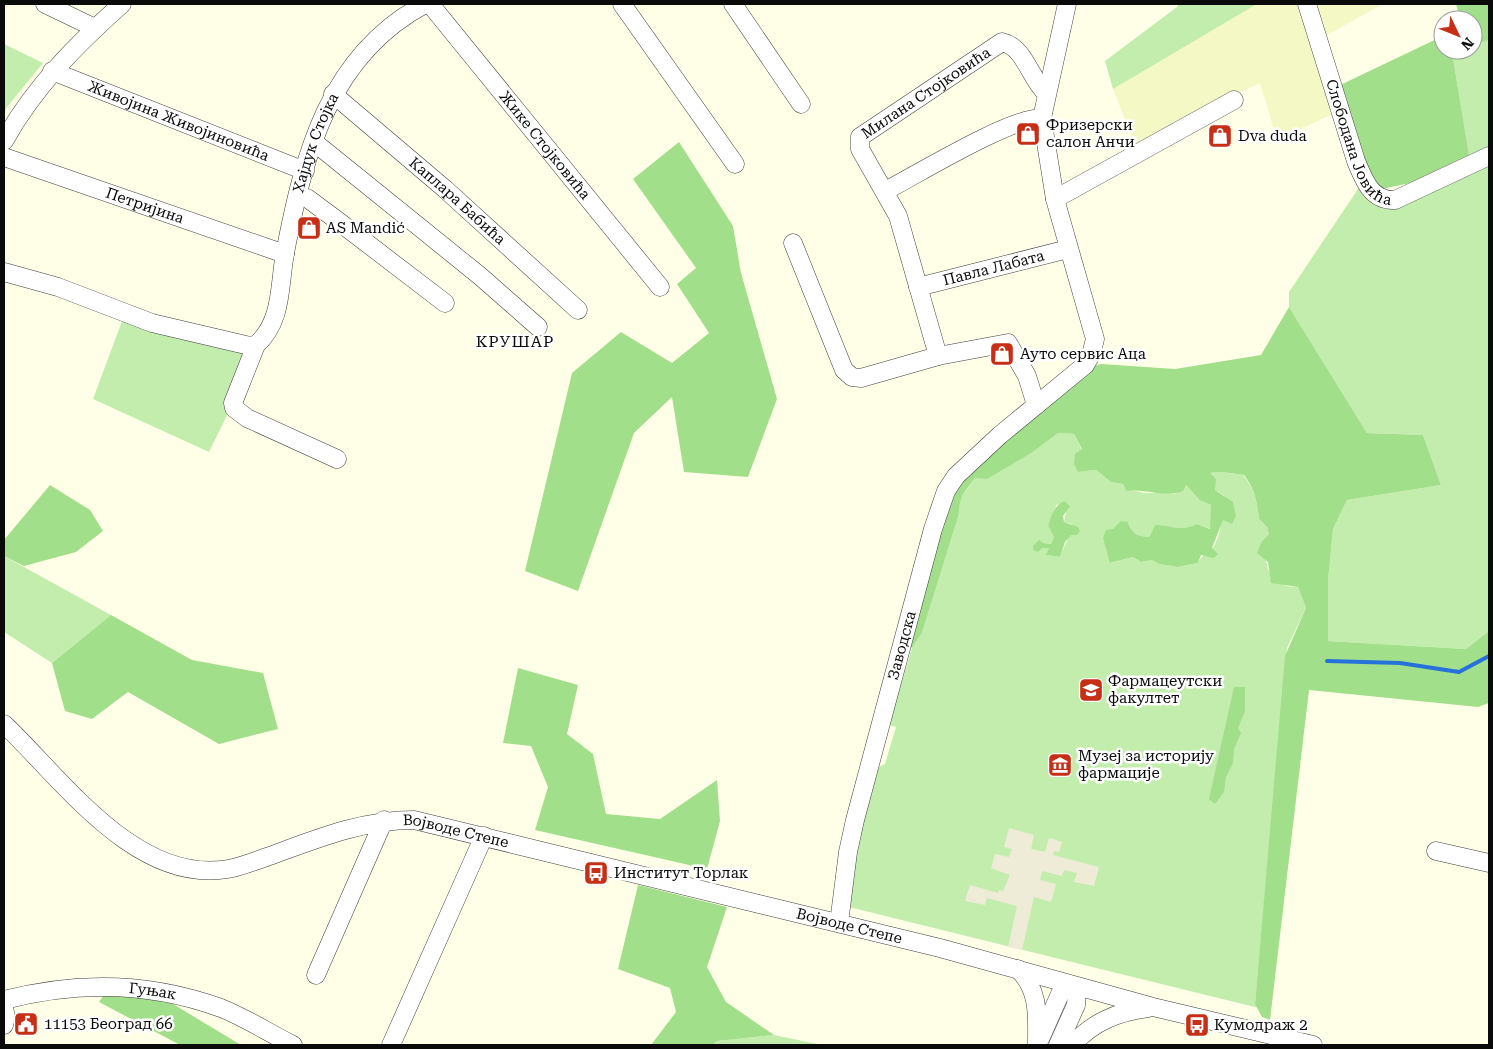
<svg xmlns="http://www.w3.org/2000/svg" width="1493" height="1049" font-family="'Roboto Serif',serif">
<style>
.farmland{fill:#f3f8c5}
.green{fill:#c3edad;fill-rule:evenodd}
.forest{fill:#a2df8b}
.plaza{fill:#eeecd7}
.lines{fill:none;stroke-linecap:round;stroke-linejoin:round}
.stream{stroke:#2672da;stroke-width:4}
.minor-casing{stroke:#3d3d3d;stroke-width:19}
.minor{stroke:#fff;stroke-width:18}
.labels{text-anchor:middle;dominant-baseline:central;stroke-width:5;stroke-linejoin:round;paint-order:stroke}
.street-label{font-size:15px;fill:#0a0a0a;stroke:#fff}
.poi-label{font-size:15px;fill:#0a0a0a;stroke:#fff;text-anchor:start}
.neighbourhood-label{font-size:16px;letter-spacing:1px;fill:#0a0a0a;stroke:#fff}
</style>
<rect width="100%" height="100%" fill="#ffffe7"/>
<!-- farmland -->
<path class="farmland" d="M1257,4H1383L1318,40L1339,111L1277,140L1260,83L1228,98L1136,147L1113,89Z"/>
<!-- green -->
<g class="green">
<path d="M1178,4H1257L1113,89L1105,61L1177,7Z"/>
<path d="M1489,40V631L1466,649L1328,641V581L1333,529L1347,500L1441,485L1423,435L1367,433L1289,307V292L1360,186L1376,205L1395,200L1410,183L1469,155L1452,52L1473,50V45Z"/>
<path d="M4,44L43,63L7,107L4,115Z"/>
<path d="M125,313L250,346L233,403L209,452L93,399Z"/>
<path d="M1058,433L1074,434L1082,450L1078,472L1096,470L1111,482L1123,484L1126,491C1135,489 1141,494 1150,493C1159,493 1165,492 1175,494L1186,485L1201,500L1211,505V529L1197,524C1176,533 1174,524 1155,525L1149,537C1137,536 1132,534 1128,522L1106,548L1111,563L1133,557L1141,562L1152,560L1159,564L1178,567L1198,563C1202,554 1209,553 1214,546C1222,533 1222,511 1225,496L1215,490L1210,473C1221,470 1231,474 1243,475C1255,489 1257,502 1259,519L1267,527L1269,534L1262,541C1269,567 1264,586 1298,587L1306,608L1287,648L1255,1004L1263,1009L849,907L856,839L879,767L885,764L896,727L889,725L912,648L922,633L959,514L958,502L975,478L1033,452ZM1057,504L1066,512L1064,522L1072,524C1071,536 1064,545 1060,557L1047,555L1049,548H1042L1043,543L1051,544L1054,537L1048,526Z"/>
<path d="M4,556L111,615L52,663L4,632Z"/>
<path d="M774,1035L822,1045H713L717,1041Z"/>
</g>
<!-- forest -->
<g class="forest">
<path d="M1456,4H1489V40L1473,45V20H1460Z"/>
<path d="M1443,36V50H1458L1452,52L1469,155L1410,183L1382,189L1372,179L1336,87Z"/>
<path d="M679,142L733,226L741,273L777,399L748,477L684,472L672,397L634,433L578,591L525,571L572,373L621,332L672,363L709,333L677,284L696,268L633,179Z"/>
<path d="M1289,307L1367,433L1423,435L1441,485L1347,500L1333,529L1328,581V641L1466,649L1489,631V703L1478,707L1309,690L1270,1020L1262,1017L1255,1004L1285,656L1306,608L1298,587L1271,583L1268,562L1257,553L1262,541L1269,534L1267,527L1259,519C1257,502 1255,489 1244,475C1232,474 1222,470 1210,473L1216,479L1215,490L1233,502L1236,516L1232,524L1223,520L1212,548L1218,554L1214,558L1201,555L1198,563L1178,567L1159,564L1152,560L1141,562L1133,557L1110,563L1103,538L1106,530L1113,529L1121,521L1128,522C1132,534 1137,536 1149,537L1155,525C1174,524 1176,533 1197,524L1210,529L1211,505L1200,500L1186,485L1183,491C1166,498 1143,488 1126,491L1123,484L1111,482L1096,470L1078,472L1074,464L1075,454L1082,449L1074,434L1058,433L1033,452L987,479L975,478C966,490 958,498 959,514L922,633L912,648L906,643L957,484L1089,367L1101,364L1175,369L1261,355Z"/>
<path d="M50,485L90,510L103,531L76,552L24,566L4,556V540Z"/>
<path d="M1064,501L1070,506L1063,516L1064,522L1078,527L1080,531L1077,535H1071L1065,542L1060,557L1046,555L1049,548H1042L1038,552L1033,550V546L1039,540L1043,543L1051,544L1054,537L1048,526C1051,516 1054,506 1064,501Z"/>
<path d="M111,615L192,660L263,673L278,729L219,744L128,692L92,719L65,711L52,663Z"/>
<path d="M518,668L578,685L567,734L593,754L606,814L660,819L717,780L720,821L707,869L535,830L548,787L531,746L503,743Z"/>
<path d="M1234,687H1245V711L1238,728L1241,733L1234,749L1233,763L1226,777L1224,792L1215,804L1209,799Z"/>
<path d="M638,885L727,907L707,967L726,1002L774,1035L717,1041L713,1045H651L676,1012L670,988L618,969Z"/>
<path d="M106,992L168,1001L241,1045H180L99,1002Z"/>
</g>
<!-- plaza -->
<path class="plaza" d="M1009,828L1034,835L1031,849L1045,852L1049,838L1056,840L1062,842L1059,852L1054,851L1053,855L1099,867L1094,886L1074,882L1077,873L1064,870L1062,876L1042,871L1040,880L1056,884L1051,902L1034,897L1022,950L1008,947L1017,906L987,898L985,905L965,901L970,885L998,893L999,890L1003,891L1010,875L991,868L995,854L1009,857L1012,849L1004,847Z"/>
<g class="lines">
<!-- stream -->
<path class="stream" d="M1327,661L1400,663L1459,672L1489,656"/>
<defs>
<g id="minor">
<path d="M45,4L95,28"/>
<path id="s1" d="M430,4L660,287"/>
<path d="M622,4L735,164"/>
<path d="M733,4L801,104"/>
<path id="s2" d="M1307,4L1356,161C1364,180 1371,201 1395,200L1489,156"/>
<path id="s3" d="M52,71L305,171"/>
<path id="s4" d="M333,94L445,189L578,310"/>
<path d="M4,141C35,86 76,45 122,4"/>
<path d="M314,142L480,276L538,327"/>
<path id="s5" d="M4,157L285,254"/>
<path d="M885,191C918,174 1009,118 1042,118"/>
<path d="M298,196L307,198L334,218L445,303"/>
<path d="M1055,199L1234,100"/>
<path d="M793,243L844,370L852,377L861,378L938,356L1008,343L1027,376L1036,405"/>
<path d="M4,272L58,287L152,323L250,346L256,345"/>
<path id="s6" d="M918,287L1068,249"/>
<path id="s7" d="M938,356L898,216L860,149V137L1002,42C1025,47 1030,79 1046,93"/>
<path id="s8" d="M337,459L247,418L234,408L233,403L256,345C283,321 279,285 285,253C304,154 329,55 425,4"/>
<path id="s9" d="M4,724C62,779 136,885 228,869C240,867 252,862 264,858C314,840 360,820 414,820L940,948L1153,1007L1313,1045"/>
<path d="M1436,851L1489,863"/>
<path id="s10" d="M839,923L848,852L855,820L933,529L946,491L956,476L1000,435L1085,365L1091,355L1095,339L1055,199L1042,118L1067,4"/>
<path d="M1018,969C1040,991 1037,1016 1037,1045"/>
<path d="M316,975L384,820"/>
<path id="s11" d="M4,1000C77,981 150,982 221,1008C246,1018 269,1033 293,1045"/>
<path d="M4,1008L6,1017L4,1025"/>
<path d="M1040,1039L1060,994L1067,984"/>
<path d="M391,1045L484,836"/>
<path d="M1058,1045L1076,1005L1077,987"/>
<path d="M1072,1045C1093,1022 1117,1012 1148,1008"/>
</g>
</defs>
<!-- minor casing -->
<use href="#minor" class="minor-casing"/>
<!-- minor -->
<use href="#minor" class="minor"/>
</g>
<!-- icons -->
<defs>
<symbol id="shop-square" viewBox="-11 -11 22 22"><rect x="-9" y="-9" width="18" height="18" rx="4" fill="#c62e16" stroke="#fff"/><path d="M-5-2.5h2.3a2.7 3.5 0 0 1 5.4 0H5L5.5 6h-11ZM-1.5-2.5h3a1.5 2.3 0 0 0-3 0Z" fill="#fff"/></symbol>
<symbol id="university-square" viewBox="-11 -11 22 22"><rect x="-9" y="-9" width="18" height="18" rx="4" fill="#c62e16" stroke="#fff"/><path d="M0-5L7-2L0 1L-7-2ZM-4 1L0 2.5L4 1V4Q0 6-4 4Z" fill="#fff"/></symbol>
<symbol id="museum-square" viewBox="-11 -11 22 22"><rect x="-9" y="-9" width="18" height="18" rx="4" fill="#c62e16" stroke="#fff"/><path d="M0-6L6-3V-2H-6V-3ZM-5-1h2V3h-2ZM-1-1h2V3h-2ZM3-1h2V3H3ZM-6 4H6V6H-6Z" fill="#fff"/></symbol>
<symbol id="bus-square" viewBox="-11 -11 22 22"><rect x="-9" y="-9" width="18" height="18" rx="4" fill="#c62e16" stroke="#fff"/><path d="M-5-6H5V4H4V6H2V4H-2V6H-4V4H-5ZM-3.5-4V0h7V-4ZM-3.5 1.2v1.5H-2V1.2ZM2 1.2v1.5H3.5V1.2Z" fill="#fff"/></symbol>
<symbol id="civic-square" viewBox="-11 -11 22 22"><rect x="-9" y="-9" width="18" height="18" rx="4" fill="#c62e16" stroke="#fff"/><path d="M-.6-6.5H3V-4.5H.6V-3L4-1V1h2V6H-6V1h2V-1L-.6-3ZM-1.2 2.5V6h2.4V2.5Z" fill="#fff"/></symbol>
</defs>
<g fill-rule="evenodd">
<use href="#shop-square" x="1014" y="120" width="28" height="28"/>
<use href="#shop-square" x="1206" y="122" width="28" height="28"/>
<use href="#shop-square" x="295" y="214" width="28" height="28"/>
<use href="#shop-square" x="988" y="340" width="28" height="28"/>
<use href="#university-square" x="1077" y="676" width="28" height="28"/>
<use href="#museum-square" x="1046" y="751" width="28" height="28"/>
<use href="#bus-square" x="582" y="859" width="28" height="28"/>
<use href="#civic-square" x="12" y="1010" width="28" height="28"/>
<use href="#bus-square" x="1183" y="1011" width="28" height="28"/>
</g>
<g class="labels">
<!-- street labels -->
<g class="street-label">
<text stroke="none"><textPath href="#s7" startOffset="314">Милана Стојковића</textPath></text>
<text stroke="none"><textPath href="#s3" startOffset="136">Живојина Живојиновића</textPath></text>
<text stroke="none"><textPath href="#s2" startOffset="150">Слободана Јовића</textPath></text>
<text stroke="none"><textPath href="#s8" startOffset="396">Хајдук Стојка</textPath></text>
<text stroke="none"><textPath href="#s1" startOffset="182">Жике Стојковића</textPath></text>
<text stroke="none"><textPath href="#s4" startOffset="164">Каплара Бабића</textPath></text>
<text stroke="none"><textPath href="#s5" startOffset="149">Петријина</textPath></text>
<text stroke="none"><textPath href="#s6" startOffset="78">Павла Лабата</textPath></text>
<text stroke="none"><textPath href="#s10" startOffset="285">Заводска</textPath></text>
<text stroke="none"><textPath href="#s9" startOffset="514">Војводе Степе</textPath></text>
<text stroke="none"><textPath href="#s9" startOffset="919">Војводе Степе</textPath></text>
<text stroke="none"><textPath href="#s11" startOffset="150">Гуњак</textPath></text>
</g>
<!-- poi labels -->
<g class="poi-label">
<text x="1046" y="125">Фризерски<tspan x="1046" dy="17">салон Анчи</tspan></text>
<text x="1238" y="136">Dva duda</text>
<text x="326" y="228">AS Mandić</text>
<text x="1020" y="354">Ауто сервис Аца</text>
<text x="1108" y="681">Фармацеутски<tspan x="1108" dy="17">факултет</tspan></text>
<text x="1078" y="756">Музеј за историју<tspan x="1078" dy="17">фармације</tspan></text>
<text x="614" y="873">Институт Торлак</text>
<text x="44" y="1024">11153 Београд 66</text>
<text x="1214" y="1025">Кумодраж 2</text>
</g>
<!-- neighbourhood labels -->
<g class="neighbourhood-label">
<text x="515" y="341">КРУШАР</text>
</g>
</g>
<!-- border -->
<rect width="1493" height="1049" fill="none" stroke="#0a0a0a" stroke-width="10"/>
<!-- north arrow -->
<g transform="translate(1458 35) rotate(133)"><circle r="24" fill="#ffffff" stroke="#9d9d9d"/>
<path d="M0-4L9 19L0 12L-9 19Z" fill="#c62e16"/>
<text y="-8" font-size="14" font-weight="bold" text-anchor="middle" fill="#0a0a0a">N</text>
</g>
</svg>
